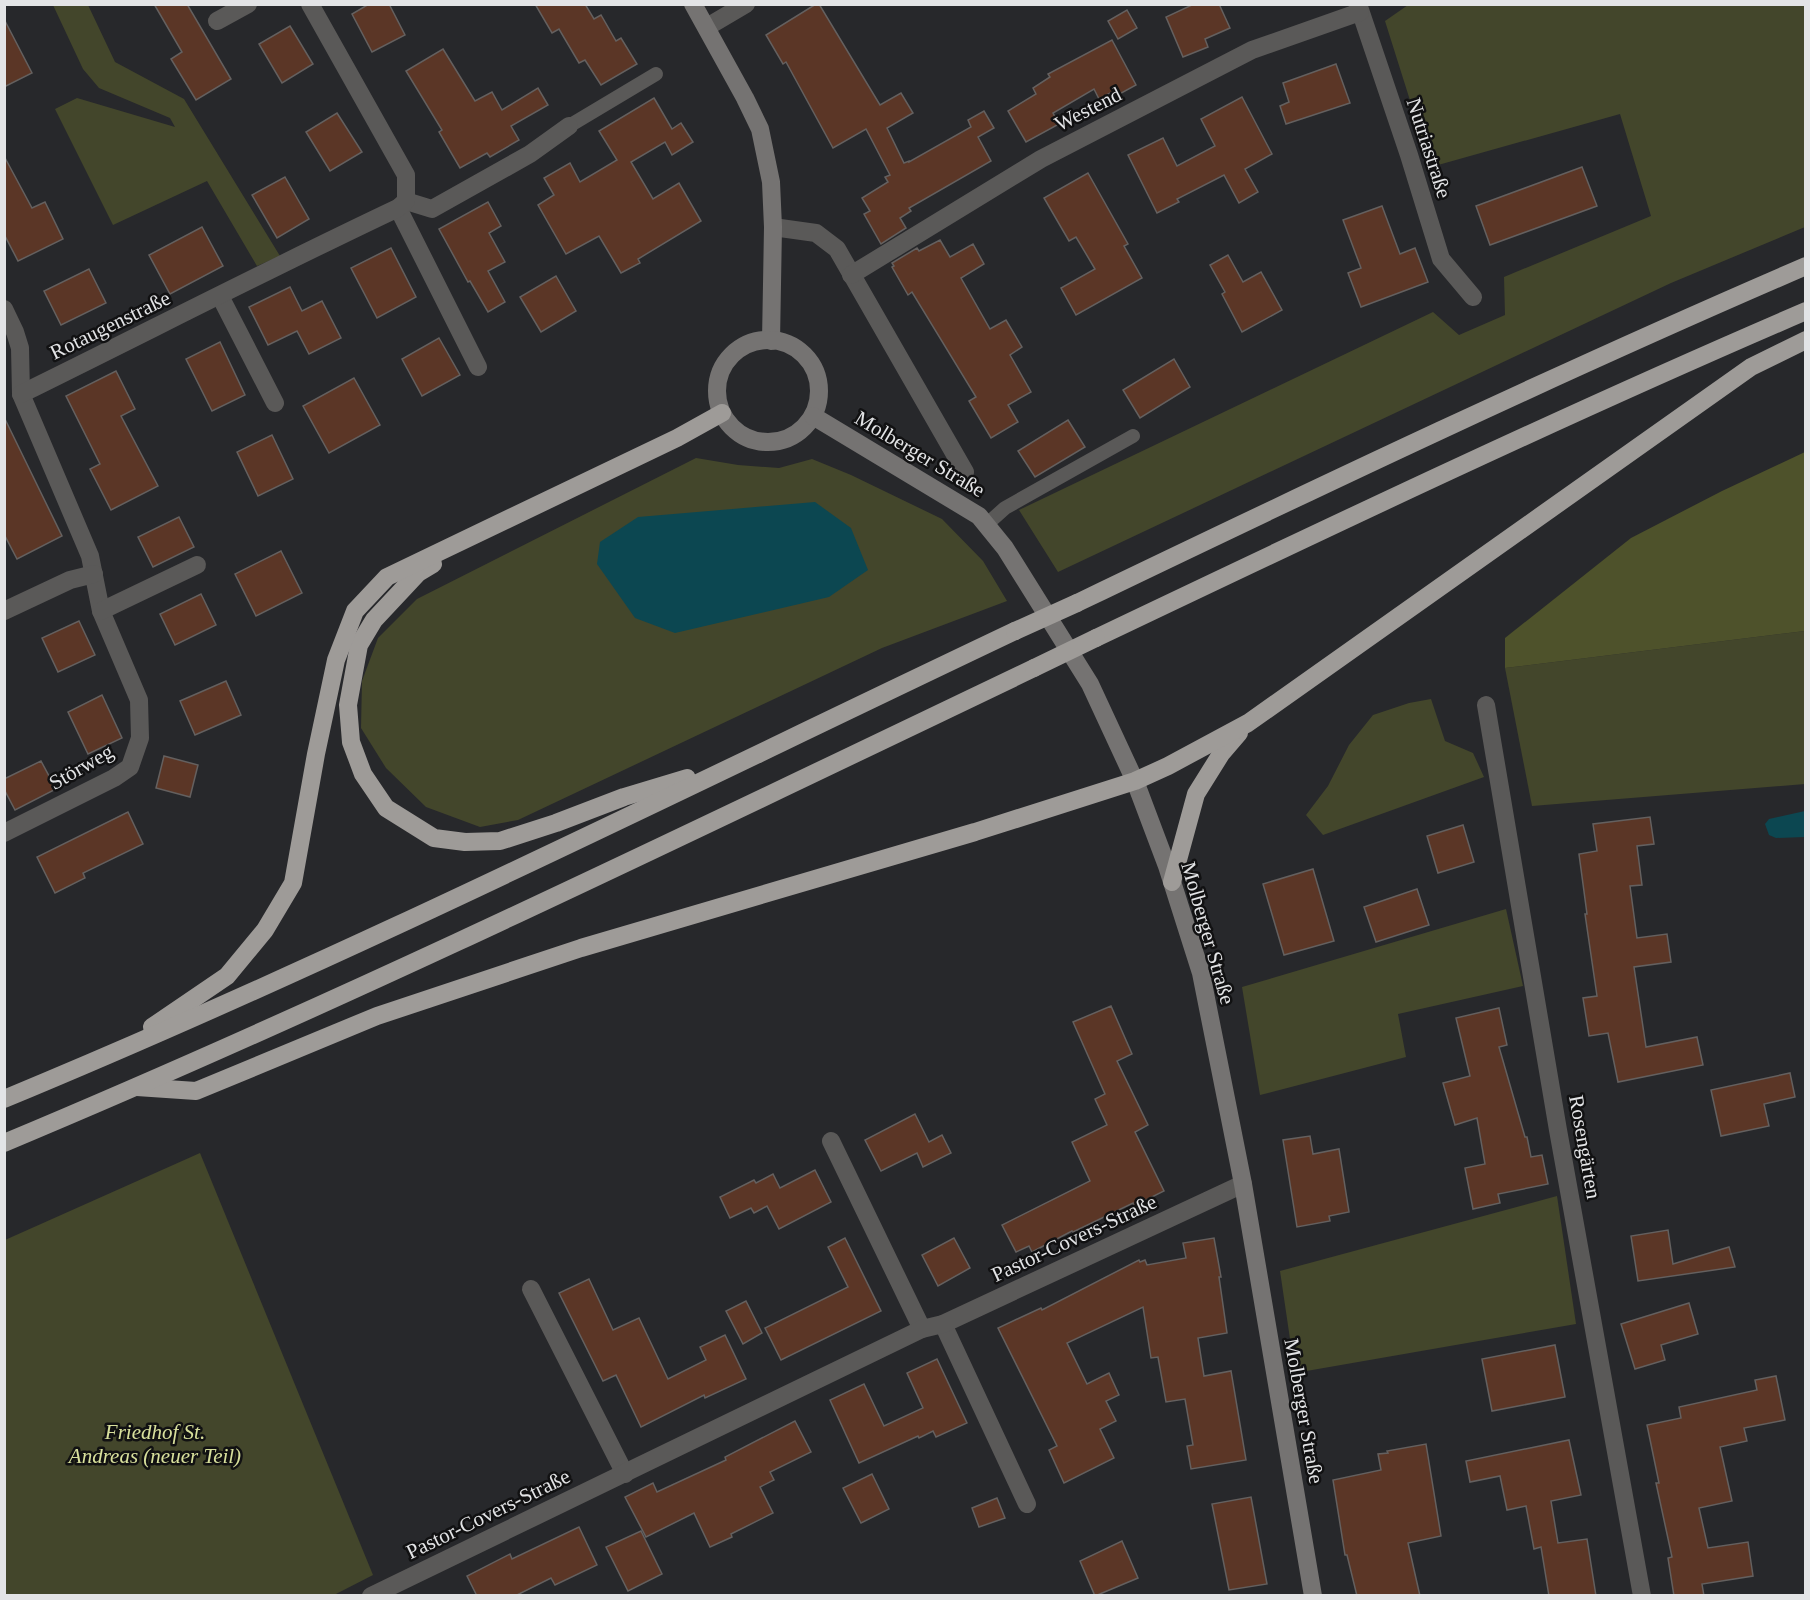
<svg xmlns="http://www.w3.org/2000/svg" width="1810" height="1600" font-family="'Times New Roman',serif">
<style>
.green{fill:#43462b}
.forest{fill:#4e522b}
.water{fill:#0c4751}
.building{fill:#5b3626;stroke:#64605f;stroke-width:1.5}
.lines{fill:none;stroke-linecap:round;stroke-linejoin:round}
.lane{stroke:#5a5958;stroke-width:14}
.street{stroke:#5a5958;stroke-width:18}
.secondary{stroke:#757372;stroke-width:18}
.highway{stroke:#9e9b98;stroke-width:18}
.highway-bridge{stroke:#9e9b98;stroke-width:18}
.labels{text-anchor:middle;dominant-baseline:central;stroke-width:5;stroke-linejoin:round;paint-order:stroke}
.street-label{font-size:21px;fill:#e3e4e6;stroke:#111112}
.park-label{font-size:21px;font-style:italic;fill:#d8e09c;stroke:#111112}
</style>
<rect width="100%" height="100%" fill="#27282b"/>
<!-- green -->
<g class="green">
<path d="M53,5H88L115,62L184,99L280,256L257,266L207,181L113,225L55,109L77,98L175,127L170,118L99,88L83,69Z"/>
<path d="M1408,5H1805V227L1671,283L1058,572L1019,510L1433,312L1459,335L1505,315L1504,277L1651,216L1620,114L1431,167L1385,21Z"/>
<path d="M696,458L738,465L779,468L812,459L851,475L942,519L983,561L1007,601L882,648L518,820L480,827L426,807L386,768L361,728L362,681L378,638L417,599Z"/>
<path d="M1805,631V784L1532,806L1505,668Z"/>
<path d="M1431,699L1445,741L1473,753L1484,777L1323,835L1306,815L1328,786L1349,745L1373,715L1409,703Z"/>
<path d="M1506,909L1523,986L1398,1014L1406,1057L1260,1095L1242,987Z"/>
<path d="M200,1153L373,1575L334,1595H5V1240Z"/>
<path d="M1557,1196L1576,1324L1295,1373L1280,1271Z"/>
</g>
<!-- forest -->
<path class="forest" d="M1805,452V631L1505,668V638L1631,538L1722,491Z"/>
<!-- water -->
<g class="water">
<path d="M815,502L851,528L868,570L829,597L675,633L635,618L597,564L600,542L638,517Z"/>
<path d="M1805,811V837L1776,838L1769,835L1765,824L1769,819Z"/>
</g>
<!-- building -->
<g class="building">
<path d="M154,4H187L231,79L196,100L171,59L182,52Z"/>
<path d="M369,4H389L405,35L372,52L352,14Z"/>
<path d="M535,4H585L594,19L601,15L616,41L621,38L637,64L601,85L585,60L579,63L559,29L552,33Z"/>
<path d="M816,4H819L880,105L901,93L913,113L887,128L904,163L909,161V162L971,127L968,120L984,111L994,128L978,137L991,161L909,208L911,211L900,218L906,228L881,244L864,214L870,211L862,198L888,182L885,177L890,175L866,129L833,148L786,62L783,64L766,35Z"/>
<path d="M1194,4H1219L1230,28L1205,39L1208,47L1183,57L1166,17Z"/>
<path d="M1127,10L1137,28L1118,39L1108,21Z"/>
<path d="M4,19L32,73L4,87Z"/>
<path d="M290,26L313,64L282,83L259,44Z"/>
<path d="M1112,40L1136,85L1116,96L1114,91L1099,99L1094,89L1053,113L1059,124L1026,142L1008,111L1036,94L1033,88L1050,77L1048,74Z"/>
<path d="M443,49L475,101L492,92L502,110L538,88L548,105L511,126L519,140L490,157L487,153L460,168L439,132L442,130L406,71Z"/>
<path d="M1336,64L1350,103L1286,124L1280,106L1289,102L1283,83Z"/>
<path d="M1242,97L1272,154L1245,169L1258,192L1239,203L1224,175L1177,199L1179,202L1157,213L1128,155L1163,138L1177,166L1215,146L1201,119Z"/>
<path d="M654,98L672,129L681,123L693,142L672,155L665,142L631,162L653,199L679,183L701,221L638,259L640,263L621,273L599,236L566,254L538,205L554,195L544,178L570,163L580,182L617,160L599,131Z"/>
<path d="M337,113L362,152L330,171L306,132Z"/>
<path d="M4,156L32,208L45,202L63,239L18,261L4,234Z"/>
<path d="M1582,167L1597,206L1490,245L1476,206Z"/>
<path d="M1088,173L1128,244L1124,246L1142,278L1076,315L1061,288L1095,269L1076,237L1069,241L1044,198Z"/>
<path d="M285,177L309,219L277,238L252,195Z"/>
<path d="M488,202L501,226L489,233L505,262L488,271L505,302L488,312L470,281L468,282L439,229Z"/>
<path d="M1382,206L1400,254L1415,248L1428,282L1361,307L1348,273L1361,268L1343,220Z"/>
<path d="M202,227L223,266L170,294L149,255Z"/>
<path d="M940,240L950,257L973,244L984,264L961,278L990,329L1006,320L1022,347L1010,355L1031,392L1008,405L1018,422L991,438L969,401L976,397L912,292L908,295L892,267L894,266L892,263L917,248L919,251Z"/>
<path d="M391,248L416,297L377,318L351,268Z"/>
<path d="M1228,255L1243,282L1261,272L1282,310L1242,332L1222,294L1225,292L1210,265Z"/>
<path d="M89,269L106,303L61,325L44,291Z"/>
<path d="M556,276L576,311L541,332L520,297Z"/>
<path d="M290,287L302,311L322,301L341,338L309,354L297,331L268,345L249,307Z"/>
<path d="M439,338L460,375L422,396L402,359Z"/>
<path d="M220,342L245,395L212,411L186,359Z"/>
<path d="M1174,359L1190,387L1140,418L1123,390Z"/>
<path d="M116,371L135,409L121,416L158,486L111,510L90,469L100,464L66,396Z"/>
<path d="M354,378L380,425L329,453L303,406Z"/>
<path d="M4,417L62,536L17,559L4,534Z"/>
<path d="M1068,420L1085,447L1035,477L1018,451Z"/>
<path d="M272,435L293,479L258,496L237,452Z"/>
<path d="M179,517L194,547L153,567L138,537Z"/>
<path d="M281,551L302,593L256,616L235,574Z"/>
<path d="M201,594L216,625L175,645L160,614Z"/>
<path d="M79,621L95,655L58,672L42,638Z"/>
<path d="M226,681L241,715L195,735L180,701Z"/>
<path d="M102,695L122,738L88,754L68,712Z"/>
<path d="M164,756L198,765L190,797L156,788Z"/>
<path d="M41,761L56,789L15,810L4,789V779Z"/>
<path d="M128,812L143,844L83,873L85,878L55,893L37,857Z"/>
<path d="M1650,817L1654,844L1637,846L1642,885L1630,886L1637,938L1667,934L1671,962L1634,967L1646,1047L1697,1037L1703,1065L1618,1082L1608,1033L1589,1036L1583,998L1597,996L1585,914H1587L1579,854L1597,851L1593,824Z"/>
<path d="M1463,825L1474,862L1438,873L1427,836Z"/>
<path d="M1313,869L1334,941L1284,955L1263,884Z"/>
<path d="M1417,889L1429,925L1376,942L1364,907Z"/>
<path d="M1111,1006L1132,1054L1117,1061L1148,1125L1135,1132L1164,1191L1134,1206L1133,1203L1073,1232L1072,1231L1032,1252L1029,1246L1016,1252L1002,1225L1090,1181L1072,1142L1107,1125L1095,1099L1105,1094L1073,1022Z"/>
<path d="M1499,1008L1507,1045L1499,1047L1525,1137H1527L1531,1157L1542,1155L1548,1184L1498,1194L1500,1203L1473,1209L1465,1168L1485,1164L1477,1118L1455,1125L1443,1083L1470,1076L1456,1018Z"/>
<path d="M1790,1073L1795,1097L1764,1104L1769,1126L1721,1136L1711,1090Z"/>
<path d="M915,1114L929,1142L942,1135L951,1153L923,1167L917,1153L881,1171L865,1140Z"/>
<path d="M1310,1136L1313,1154L1339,1149L1349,1212L1329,1216L1330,1221L1297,1227L1283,1140Z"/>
<path d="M815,1170L831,1202L779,1229L767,1206L754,1213L751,1208L730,1218L720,1197L754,1180L756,1183L773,1174L780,1188Z"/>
<path d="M1668,1230L1673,1264L1729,1247L1735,1267L1638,1281L1631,1236Z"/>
<path d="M845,1238L881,1311L781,1360L765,1328L848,1287L828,1247Z"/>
<path d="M954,1238L970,1268L938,1286L922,1255Z"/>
<path d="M1214,1238L1221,1277H1219L1227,1333L1198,1338L1204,1376L1231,1371L1246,1460L1191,1469L1187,1446L1193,1445L1185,1399L1166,1402L1158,1357L1151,1358L1143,1307L1067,1343L1087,1384L1109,1373L1119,1395L1106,1401L1116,1421L1100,1429L1114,1458L1064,1483L1049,1450L1057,1446L998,1328L1041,1308L1042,1310L1139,1260L1140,1262L1145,1260L1147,1265L1186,1258L1183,1243Z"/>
<path d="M589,1279L613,1330L639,1318L668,1379L706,1360L700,1347L725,1335L746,1379L705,1398L704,1395L641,1427L616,1375L603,1381L559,1293Z"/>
<path d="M746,1301L762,1333L743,1344L726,1311Z"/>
<path d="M1689,1303L1698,1334L1661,1345L1665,1360L1635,1369L1621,1324Z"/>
<path d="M1555,1345L1565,1397L1492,1411L1482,1359Z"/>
<path d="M937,1359L967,1423L936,1437L933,1431L919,1438L918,1436L859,1463L830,1400L864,1384L884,1426L923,1408L907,1373Z"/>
<path d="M1776,1376L1785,1420L1744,1428L1747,1441L1720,1447L1732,1501L1699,1508L1708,1548L1748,1542L1753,1576L1702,1584L1704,1596H1674L1668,1558L1672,1557L1656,1483H1659L1647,1425L1681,1418L1679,1407L1757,1390L1755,1380Z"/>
<path d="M795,1421L811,1452L770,1472L774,1480L760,1487L773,1513L731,1534L732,1537L710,1547L694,1513L646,1537L625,1497L653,1483L657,1492L726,1460L725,1457Z"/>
<path d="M1569,1440L1581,1495L1551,1501L1558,1543L1587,1539L1596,1596H1549L1541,1547L1534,1549L1526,1506L1507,1510L1500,1476L1470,1482L1466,1461Z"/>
<path d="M1426,1444L1441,1536L1408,1543L1420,1596H1357L1347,1555H1345L1333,1480L1381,1470L1378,1454L1388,1453L1387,1451Z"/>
<path d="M872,1474L889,1509L861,1523L843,1488Z"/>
<path d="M1251,1497L1267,1584L1229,1590L1212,1504Z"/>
<path d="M997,1498L1005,1518L979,1527L972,1508Z"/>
<path d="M579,1527L597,1565L555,1585L551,1578L515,1596H477L467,1576L510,1554L512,1559Z"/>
<path d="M641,1531L662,1574L628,1591L606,1547Z"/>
<path d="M1122,1541L1138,1578L1095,1596L1080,1561Z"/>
</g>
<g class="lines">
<!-- lane -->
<g class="lane">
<path d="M569,126L656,74"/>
<path d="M986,525L1005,508L1133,436"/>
</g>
<!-- street -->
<g class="street">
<path d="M1358,4L1409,155L1441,259L1473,297"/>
<path d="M217,21L248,4"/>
<path d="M707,27L746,4"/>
<path d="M406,201L432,209L530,154L569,126"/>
<path d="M398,208L478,367"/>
<path d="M773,227L816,233L837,249L965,472"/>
<path d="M851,275L1041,159L1252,50L1360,12"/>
<path d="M220,296L275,403"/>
<path d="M4,309L15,332L20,348L21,394L90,556L101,611L139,700L140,738L130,767L114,778L4,833"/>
<path d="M21,394C147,332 271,268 398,208L406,201V175L310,4"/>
<path d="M4,611L70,580L94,574"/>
<path d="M101,611L197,565"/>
<path d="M1486,705L1558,1130L1642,1596"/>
<path d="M831,1141L922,1329"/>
<path d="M531,1289L625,1474"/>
<path d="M943,1324L1027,1504"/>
<path d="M371,1596L922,1329L943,1324L1243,1184"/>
</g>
<!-- secondary -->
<g class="secondary">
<path d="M693,4L745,98L760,129L771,182L773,227L771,341"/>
<circle cx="768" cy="391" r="51"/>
<path d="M813,416L979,516L1005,548L1090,684L1135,781L1167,866L1201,973L1243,1184L1313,1596"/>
</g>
<!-- highway -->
<g class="highway">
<path d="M433,564L418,573L374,620L359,645L348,705L351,742L363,774L386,808L434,838L465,842L500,841L556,823L624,797L687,778"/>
<path d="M1077,603C1318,487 1560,372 1806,266"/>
<path d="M1096,638C1331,526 1566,414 1806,311"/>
<path d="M1172,882L1196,794L1221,754L1239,733"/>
<path d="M152,1027L227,976L265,930L293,883L316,754L336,660L355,611L387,577L677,438L722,413"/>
<path d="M137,1087L196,1091L377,1016L581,948L975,832L1135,781L1168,766L1248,723L1751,367L1806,340"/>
<path d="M4,1099C347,957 680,790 1015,631"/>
<path d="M4,1143C353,997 693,831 1034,668"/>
</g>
<!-- highway-bridge -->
<g class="highway-bridge">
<path d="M1015,631L1077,603"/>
<path d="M1034,668L1096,638"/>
</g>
</g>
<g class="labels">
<!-- street labels -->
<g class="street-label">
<text transform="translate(1088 109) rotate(-27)">Westend</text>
<text transform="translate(1429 148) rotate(72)">Nutriastraße</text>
<text transform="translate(110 325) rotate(-26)">Rotaugenstraße</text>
<text transform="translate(920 454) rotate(31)">Molberger Straße</text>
<text transform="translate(81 767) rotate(-30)">Störweg</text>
<text transform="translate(1208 933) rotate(74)">Molberger Straße</text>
<text transform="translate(1585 1147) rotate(80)">Rosengärten</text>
<text transform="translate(1074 1238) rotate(-25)">Pastor-Covers-Straße</text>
<text transform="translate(1304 1411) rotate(80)">Molberger Straße</text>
<text transform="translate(488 1514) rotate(-26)">Pastor-Covers-Straße</text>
</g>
<!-- park labels -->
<g class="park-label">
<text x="155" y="1432">Friedhof St.<tspan x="155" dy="24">Andreas (neuer Teil)</tspan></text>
</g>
</g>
<!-- border -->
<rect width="1810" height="1600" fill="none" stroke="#e3e4e6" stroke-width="12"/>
</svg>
